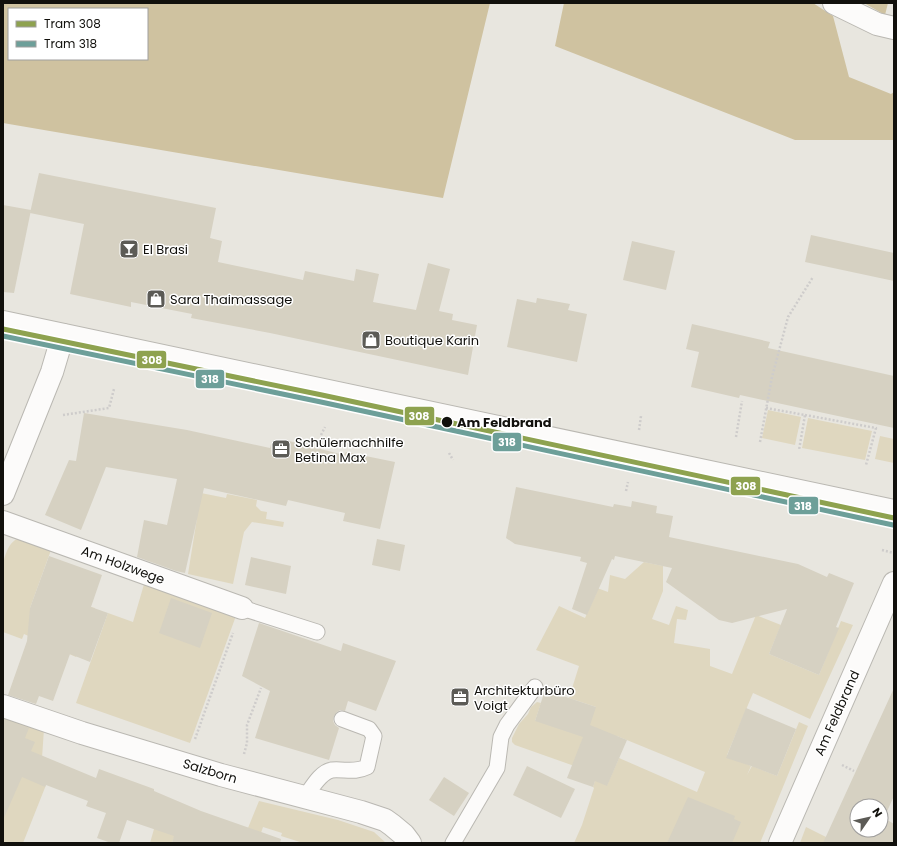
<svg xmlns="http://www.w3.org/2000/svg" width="897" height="846" font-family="Poppins,sans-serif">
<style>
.green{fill:#dfd7bf;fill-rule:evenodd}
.forest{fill:#cfc2a0;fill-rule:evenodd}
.building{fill:#d6d1c2;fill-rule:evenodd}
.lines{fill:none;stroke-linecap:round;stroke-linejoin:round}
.service-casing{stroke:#bab8b2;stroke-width:17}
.minor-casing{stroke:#bab8b2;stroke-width:24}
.tertiary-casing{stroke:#bab8b2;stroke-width:24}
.path{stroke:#cecccb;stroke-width:2.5;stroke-dasharray:2 2;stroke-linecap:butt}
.service{stroke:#fcfbfa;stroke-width:15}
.minor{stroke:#fcfbfa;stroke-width:22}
.tertiary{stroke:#fcfbfa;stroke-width:22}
.tram-1-casing{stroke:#fff;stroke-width:8}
.tram-2-casing{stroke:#fff;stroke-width:8}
.tram-1{stroke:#8ea24f;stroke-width:5}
.tram-2{stroke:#6d9f99;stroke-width:5}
.stop-dot{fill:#11100c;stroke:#fff;stroke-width:1.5}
.labels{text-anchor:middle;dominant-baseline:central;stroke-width:3;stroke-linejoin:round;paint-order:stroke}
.poi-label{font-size:13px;fill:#11100c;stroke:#fff;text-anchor:start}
.stop-label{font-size:13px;font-weight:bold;fill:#11100c;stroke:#fff;text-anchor:start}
.street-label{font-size:13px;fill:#11100c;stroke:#fff}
.line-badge{stroke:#fff;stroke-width:1.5}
.badge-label{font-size:11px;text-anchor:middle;font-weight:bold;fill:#fff}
</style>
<rect width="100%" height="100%" fill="#e8e6df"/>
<!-- green -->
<g class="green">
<path d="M768,410L801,417L795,445L762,438Z"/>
<path d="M808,418L872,431L865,460L802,448Z"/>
<path d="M880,436L894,439V463L875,459Z"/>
<path d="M176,488L226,498L227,494L257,500L256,506L261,511L267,512L266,519L284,522L283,527L252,522L244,532L233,584L188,574L197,518L172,512Z"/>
<path d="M18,539L51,550L30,608L91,607L95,608L76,657L24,634L22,639L3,632C3,610 1,587 3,565C4,557 9,541 18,539Z"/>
<path d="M644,562L663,566V591L652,619L669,625L676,606L688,610L686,620L677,619L674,643L710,649V666L732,674L756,615L781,625L769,654L819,675L841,621L853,625L810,719L753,693L727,755L751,766L747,775L752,766L777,776L799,722L808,726L760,843H574L582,825L594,788L593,787L597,774L515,745L512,742V738L519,724L528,714L531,707L537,702L541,703L535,721L596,707L569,698L579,666L536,650L559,606L585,618L596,594L597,588L608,592L610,575L625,579ZM617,736L705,772L697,792L619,758L607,785L598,778Z"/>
<path d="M145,581L237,613L190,743L76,703L108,613L133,622Z"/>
<path d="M3,714L44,729L42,758L46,785L23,843H3Z"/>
<path d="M259,801L338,820L374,832L386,843H303L281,836L282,833L263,827L261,833L248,828Z"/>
<path d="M156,822L177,829L172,843H150Z"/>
<path d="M806,827L838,843H800Z"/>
</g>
<!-- forest -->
<g class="forest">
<path d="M3,3H490L443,198L3,123ZM9,9H147V59H9Z"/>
<path d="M564,3H813L833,16L849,77L891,94L894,92V140H795L555,46Z"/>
<path d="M864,3H888L885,15Z"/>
</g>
<!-- building -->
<g class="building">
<path d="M39,173L216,208L210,238L222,241L218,262L303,280L305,271L354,281L356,269L379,274L373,302L416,310L428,263L450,269L439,311L453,314L452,320L477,325L468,375L270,333L191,318L192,314L131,302V307L70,294L84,224L30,213Z"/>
<path d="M3,205L31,210L14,293L3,292Z"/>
<path d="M811,235L894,253V281L805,262Z"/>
<path d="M632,241L675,251L666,290L623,280Z"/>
<path d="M537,298L570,304L568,310L587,314L577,362L507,347L517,299L536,303Z"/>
<path d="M692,324L770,342L768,348L894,376V428L740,395L739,398L691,387L699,352L686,349Z"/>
<path d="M84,413L187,430L270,448L271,444L284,447L285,440L344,455L346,452L395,462L380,529L343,521L345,513L288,500L286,506L204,488L185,573L176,571L137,557L144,520L167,525L177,479L106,467L81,530L45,515L69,460L76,461Z"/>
<path d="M516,487L613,507L614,504L631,507L632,501L657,506L656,513L673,516L669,537L798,564L827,577L829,573L854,583L836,627L839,628L819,675L769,654L787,609L732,623L719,620L666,582L672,568L615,556L614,560L612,559L587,615L572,609L587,563L580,561L581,557L515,544L506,538Z"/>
<path d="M377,539L405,545L400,571L372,565Z"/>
<path d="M49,556L102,575L91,607L108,613L90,662L70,654L53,701L39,696L36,704L8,695L27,641L30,608Z"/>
<path d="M251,557L291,566L286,594L245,585Z"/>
<path d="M171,598L212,613L200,648L159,633Z"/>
<path d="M259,623L341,651L343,643L396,661L376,711L348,701L345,711L340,710L337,712L334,716L333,721L335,725L339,728L329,760L255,738L270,691L242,676Z"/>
<path d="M894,688V796L884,818L894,824V843H823ZM857,806H881V830H857Z"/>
<path d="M545,690L596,707L590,725L627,740L607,786L595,781L593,787L567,778L583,737L535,721Z"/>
<path d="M746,708L796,729L777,776L751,766L726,758Z"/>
<path d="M3,719L29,728L25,738L35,742L31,751L96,778L99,769L154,789V791L201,811L281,839L280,843H172L174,836L127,820L119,843H111L97,838L106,813L86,806L88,801L46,785L45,787L22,777L3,820Z"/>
<path d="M527,766L575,789L561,818L513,795Z"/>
<path d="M444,777L469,793L454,816L429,800Z"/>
<path d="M688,797L735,816L734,819L741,822L732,843H667Z"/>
</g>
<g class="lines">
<defs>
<g id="service">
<path d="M242,608L317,632"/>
<path d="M305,797C312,788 320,772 332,770C345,769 355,773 367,767L374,736L369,729L342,719"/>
<path d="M453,843L497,768L501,737L507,725L535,687"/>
</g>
<g id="minor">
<path d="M834,3L877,24L894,28"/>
<path d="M3,494L52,372L63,335"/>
<path d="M3,522L242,608"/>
<path d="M3,706L82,733L221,775L361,812L385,820L392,825L404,835L410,843"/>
<path d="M780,843L894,583"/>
</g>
<path id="tertiary" d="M3,322L894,511"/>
</defs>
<!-- service casing -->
<use href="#service" class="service-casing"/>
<!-- minor casing -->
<use href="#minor" class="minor-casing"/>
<!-- tertiary casing -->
<use href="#tertiary" class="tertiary-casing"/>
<!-- path -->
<g class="path">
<path d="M766,408L805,415L799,450"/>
<path d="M63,415L109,408L114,389"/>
<path d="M805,415L876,428L866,465"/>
<path d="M639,430L641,416"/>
<path d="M321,435L325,427"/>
<path d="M736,437L742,401"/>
<path d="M760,442L772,377L788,317L813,277"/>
<path d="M449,453L453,460"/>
<path d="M626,491L628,482"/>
<path d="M882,550L894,553"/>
<path d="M195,739L233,633"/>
<path d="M244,754L247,743V725L261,688"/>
<path d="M842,765L854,771"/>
</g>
<!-- service -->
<use href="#service" class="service"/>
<!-- minor -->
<use href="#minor" class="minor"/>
<!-- tertiary -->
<use href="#tertiary" class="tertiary"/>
<defs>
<path id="tram-1" d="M3,329L322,395L894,518"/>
<path id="tram-2" d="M3,336L321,402L893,525"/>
</defs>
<!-- tram-1 casing -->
<use href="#tram-1" class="tram-1-casing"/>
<!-- tram-2 casing -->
<use href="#tram-2" class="tram-2-casing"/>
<!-- tram-1 -->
<use href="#tram-1" class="tram-1"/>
<!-- tram-2 -->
<use href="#tram-2" class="tram-2"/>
</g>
<!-- icons -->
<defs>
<symbol id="bar-square" viewBox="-11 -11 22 22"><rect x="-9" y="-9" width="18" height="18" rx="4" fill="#5c5b56" stroke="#fff"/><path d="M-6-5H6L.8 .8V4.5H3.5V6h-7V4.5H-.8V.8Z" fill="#fff"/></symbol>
<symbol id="shop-square" viewBox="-11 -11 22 22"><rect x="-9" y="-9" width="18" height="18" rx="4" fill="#5c5b56" stroke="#fff"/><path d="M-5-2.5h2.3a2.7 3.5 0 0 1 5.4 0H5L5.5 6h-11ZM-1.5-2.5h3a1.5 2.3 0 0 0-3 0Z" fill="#fff"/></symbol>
<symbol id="office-square" viewBox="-11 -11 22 22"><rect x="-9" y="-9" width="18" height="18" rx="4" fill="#5c5b56" stroke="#fff"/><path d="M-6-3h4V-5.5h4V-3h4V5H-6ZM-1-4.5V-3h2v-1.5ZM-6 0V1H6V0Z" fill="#fff"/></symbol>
</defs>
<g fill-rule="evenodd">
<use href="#bar-square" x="118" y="238" width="22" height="22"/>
<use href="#shop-square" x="145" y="288" width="22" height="22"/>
<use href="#shop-square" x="360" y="329" width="22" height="22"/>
<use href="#office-square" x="270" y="438" width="22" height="22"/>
<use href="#office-square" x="449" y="686" width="22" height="22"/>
</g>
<!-- markers -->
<circle class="stop-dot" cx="447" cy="422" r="6"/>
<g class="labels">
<!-- poi labels -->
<g class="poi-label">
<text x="143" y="249">El Brasi</text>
<text x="170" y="299">Sara Thaimassage</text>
<text x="385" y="340">Boutique Karin</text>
<text x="295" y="442">Schülernachhilfe<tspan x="295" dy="15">Betina Max</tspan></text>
<text x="474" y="690">Architekturbüro<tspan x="474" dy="15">Voigt</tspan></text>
</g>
<!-- stop labels -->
<g class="stop-label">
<text x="457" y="422">Am Feldbrand</text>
</g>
<!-- street labels -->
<g class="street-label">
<text transform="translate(123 565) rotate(20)">Am Holzwege</text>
<text transform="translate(837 713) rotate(-66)">Am Feldbrand</text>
<text transform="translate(210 771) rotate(17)">Salzborn</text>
</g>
</g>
<g class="line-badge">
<rect x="136" y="350" width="31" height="19" rx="4" fill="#8ea24f"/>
<rect x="195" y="369" width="30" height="20" rx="4" fill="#6d9f99"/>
<rect x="404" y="406" width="31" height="20" rx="4" fill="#8ea24f"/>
<rect x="492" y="432" width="30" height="20" rx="4" fill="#6d9f99"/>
<rect x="730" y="476" width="31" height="20" rx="4" fill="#8ea24f"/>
<rect x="788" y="496" width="31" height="19" rx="4" fill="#6d9f99"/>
</g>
<g class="badge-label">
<text x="152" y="364">308</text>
<text x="210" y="383">318</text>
<text x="419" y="420">308</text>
<text x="507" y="446">318</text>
<text x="746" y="490">308</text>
<text x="803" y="510">318</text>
</g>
<!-- border -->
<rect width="897" height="846" fill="none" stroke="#11100c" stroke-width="8"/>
<!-- legend -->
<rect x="8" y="8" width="140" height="52" fill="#ffffff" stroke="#a09f9e"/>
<rect x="16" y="21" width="20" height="6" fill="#8ea24f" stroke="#a09f9e"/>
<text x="44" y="28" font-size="12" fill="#11100c">Tram 308</text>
<rect x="16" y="41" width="20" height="6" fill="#6d9f99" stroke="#a09f9e"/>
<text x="44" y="48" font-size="12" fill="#11100c">Tram 318</text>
<!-- north arrow -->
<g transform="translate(869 818) rotate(56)"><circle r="19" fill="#ffffff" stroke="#a09f9e"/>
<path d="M0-3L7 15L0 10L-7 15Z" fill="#5c5b56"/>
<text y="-6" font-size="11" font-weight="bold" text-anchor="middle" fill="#11100c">N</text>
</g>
</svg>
